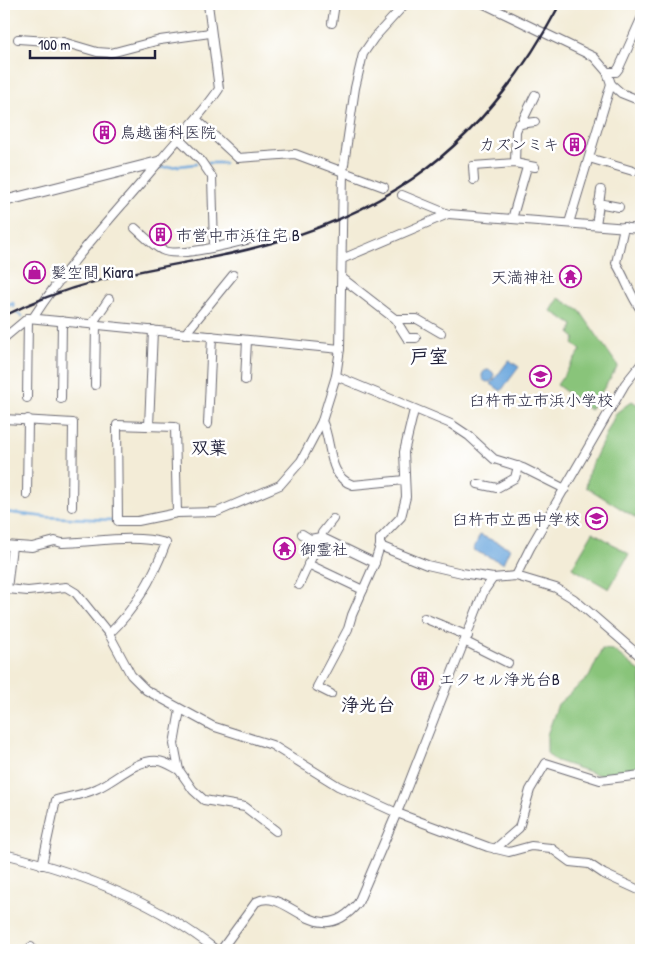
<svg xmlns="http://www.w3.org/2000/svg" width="645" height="954" font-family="'Patrick Hand','Klee One',sans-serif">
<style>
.green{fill:#89c47a;stroke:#56735a}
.water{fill:#6ea9de;stroke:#48668c}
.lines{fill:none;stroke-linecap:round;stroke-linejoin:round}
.stream{stroke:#6ea9de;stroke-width:2.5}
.street-casing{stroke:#6b6972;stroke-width:10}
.secondary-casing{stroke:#6b6972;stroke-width:12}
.street{stroke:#fff;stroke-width:8}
.secondary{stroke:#fff;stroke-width:10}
.rail{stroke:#22223b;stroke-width:2.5}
.labels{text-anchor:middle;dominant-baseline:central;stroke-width:5;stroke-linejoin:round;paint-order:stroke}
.poi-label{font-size:16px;fill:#22223b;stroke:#fff;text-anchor:start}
.neighbourhood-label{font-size:18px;font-weight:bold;fill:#22223b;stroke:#fff}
.quarter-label{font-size:19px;font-weight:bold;fill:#22223b;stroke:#fff}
</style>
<rect width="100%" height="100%" fill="#fff"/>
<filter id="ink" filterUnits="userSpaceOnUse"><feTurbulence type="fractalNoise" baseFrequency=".02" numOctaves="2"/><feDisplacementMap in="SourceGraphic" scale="10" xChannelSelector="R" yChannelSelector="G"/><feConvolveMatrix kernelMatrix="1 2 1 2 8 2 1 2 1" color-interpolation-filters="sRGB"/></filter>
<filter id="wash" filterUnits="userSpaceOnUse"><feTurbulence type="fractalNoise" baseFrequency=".0096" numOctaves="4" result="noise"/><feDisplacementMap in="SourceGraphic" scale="20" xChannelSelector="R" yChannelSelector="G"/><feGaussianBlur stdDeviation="1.12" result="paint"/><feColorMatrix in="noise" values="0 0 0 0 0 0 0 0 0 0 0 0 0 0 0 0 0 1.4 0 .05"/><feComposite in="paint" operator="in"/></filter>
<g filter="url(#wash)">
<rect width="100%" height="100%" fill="#f3ecd7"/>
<!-- green -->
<g class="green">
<path d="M559,298L580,311L618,366L590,410L557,385L581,350L573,344L575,338L570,334L573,325L551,311Z"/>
<path d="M632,401L641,407V521L586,487L589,471L616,413Z"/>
<path d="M593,532L629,554L609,589L572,568Z"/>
<path d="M602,649L613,650L641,672V770L602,776L554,760L547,753V735L558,704L589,677Z"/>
</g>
<!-- water -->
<g class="water">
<path d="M509,360L519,367L501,391L491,384Z"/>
<circle cx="488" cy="376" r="6"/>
<path d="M480,535L510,548L503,563L473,550Z"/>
</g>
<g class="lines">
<!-- stream -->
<g class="stream">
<path d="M208,163H224"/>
<path d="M160,168L196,164"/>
<path d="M4,308L13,303L14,307"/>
<path d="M17,313L22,316"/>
<path d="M4,512L46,517L112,520"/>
</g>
</g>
</g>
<g filter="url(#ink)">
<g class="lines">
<defs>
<g id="street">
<path d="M484,4L594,57L607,72L611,84L621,93L641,101"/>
<path d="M332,23L335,4"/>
<path d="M18,39L63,42L97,52L111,53L160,40L210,33"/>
<path d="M607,72H616L619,68L641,19"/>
<path d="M197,120L238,158L295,154L384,187"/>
<path d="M521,124L535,95"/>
<path d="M179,139L201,161L212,177L214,247"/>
<path d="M589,158L633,171"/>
<path d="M515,163L516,131L519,124L535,122"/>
<path d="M474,180L473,166L515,163L535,167"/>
<path d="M402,195L448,214L641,229"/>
<path d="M598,203L619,207"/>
<path d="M512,219L527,167"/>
<path d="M569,223L611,84"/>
<path d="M596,225L601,190"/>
<path d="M624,227L616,263C626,279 630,295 641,310"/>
<path d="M135,228C143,235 152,245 162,250C178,259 240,241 259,237"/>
<path d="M342,259L448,214"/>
<path d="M342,278L395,319L407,338H416"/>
<path d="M33,318C69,262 115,214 158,163C178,138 201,116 219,89L208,4"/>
<path d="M395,319H417L441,333"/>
<path d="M92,324L109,299"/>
<path d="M185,334L233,275"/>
<path d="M4,338L28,318L340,349"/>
<path d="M336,376L451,424L469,436L494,459L523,468L565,489"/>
<path d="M245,380L247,340"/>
<path d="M95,385L96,325"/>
<path d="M27,398L28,318"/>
<path d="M61,399L62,321"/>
<path d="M4,419L73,423L72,507"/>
<path d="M322,421C333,442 326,476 353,485L405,480"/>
<path d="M208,424L212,336"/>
<path d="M149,426L153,330"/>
<path d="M478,484L497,488L515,478L518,466"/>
<path d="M27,495L28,419"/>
<path d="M177,513L175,427L117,425L118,521H138L177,513L217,512L280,485L301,461L322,421L336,376L340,349L343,171L355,88L363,54L374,38L405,4"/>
<path d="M333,519L322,533L321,537L375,563"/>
<path d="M302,534L310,539L321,537"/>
<path d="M4,545L32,547L55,541L62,543C96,542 133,534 166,543C153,578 136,608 109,634"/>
<path d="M12,546L7,589L28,591L66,587L76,593L109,634L131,675L146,690L212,726L272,745L338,786L397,813L488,847L509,852L531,846L551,848L570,862L589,864L604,874L641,891"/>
<path d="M380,546L427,565L462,573L493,578L516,576L556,588L574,599L641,657"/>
<path d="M308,564L363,590"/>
<path d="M516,576L530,548L625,384L641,364"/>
<path d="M299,585L317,546"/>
<path d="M424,618L468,636"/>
<path d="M466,642L508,663"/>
<path d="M331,694L317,687L348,629L352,615L374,565L380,546V539L401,517L406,497L404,452L414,410"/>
<path d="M179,770L193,790L204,800L245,807L276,831"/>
<path d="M495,849L519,828L530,790L546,763L600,780L641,775"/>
<path d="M4,854C78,872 156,902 216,950"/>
<path d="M42,865L56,800C71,796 84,795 98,788C116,780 136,759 158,761C165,761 173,767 179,770L174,744L180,710"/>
<path d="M27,950L31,947"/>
<path d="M221,950L256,902C287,885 316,954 358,903L401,803L484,591L493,578"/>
</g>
<path id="secondary" d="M4,201L158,162"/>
</defs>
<!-- street casing -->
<use href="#street" class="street-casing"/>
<!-- secondary casing -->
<use href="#secondary" class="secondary-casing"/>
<!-- street -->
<use href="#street" class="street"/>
<!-- secondary -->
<use href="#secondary" class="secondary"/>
<!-- rail -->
<path class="rail" d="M4,316C69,283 128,273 199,260C370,229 478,159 560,4"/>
</g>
</g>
<!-- icons -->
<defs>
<symbol id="building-ring" viewBox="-11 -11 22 22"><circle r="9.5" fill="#fff" stroke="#b5179e" stroke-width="1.5"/><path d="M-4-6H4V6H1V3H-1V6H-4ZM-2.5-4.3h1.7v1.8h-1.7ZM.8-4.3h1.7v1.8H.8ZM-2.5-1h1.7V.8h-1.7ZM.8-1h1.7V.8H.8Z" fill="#b5179e"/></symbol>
<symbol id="shop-ring" viewBox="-11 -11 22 22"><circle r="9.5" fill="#fff" stroke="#b5179e" stroke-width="1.5"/><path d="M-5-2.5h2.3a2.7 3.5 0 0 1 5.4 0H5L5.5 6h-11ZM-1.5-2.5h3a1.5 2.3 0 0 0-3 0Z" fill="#b5179e"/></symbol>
<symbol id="temple-ring" viewBox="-11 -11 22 22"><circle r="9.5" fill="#fff" stroke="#b5179e" stroke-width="1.5"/><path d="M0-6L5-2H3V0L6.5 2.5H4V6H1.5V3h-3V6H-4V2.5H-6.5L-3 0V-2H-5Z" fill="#b5179e"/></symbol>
<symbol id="school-ring" viewBox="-11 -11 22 22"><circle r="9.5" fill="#fff" stroke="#b5179e" stroke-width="1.5"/><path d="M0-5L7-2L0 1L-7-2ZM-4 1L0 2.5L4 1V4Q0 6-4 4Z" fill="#b5179e"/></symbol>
</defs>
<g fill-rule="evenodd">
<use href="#building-ring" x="92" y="120" width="25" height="25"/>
<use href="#building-ring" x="562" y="132" width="25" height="25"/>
<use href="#building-ring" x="148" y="222" width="25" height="25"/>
<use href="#shop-ring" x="22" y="260" width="25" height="25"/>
<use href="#temple-ring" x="558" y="264" width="25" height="25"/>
<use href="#school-ring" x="528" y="364" width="25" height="25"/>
<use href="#school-ring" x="584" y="506" width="25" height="25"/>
<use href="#temple-ring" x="272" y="536" width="25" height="25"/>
<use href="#building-ring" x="410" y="666" width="25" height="25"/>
</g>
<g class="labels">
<!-- poi labels -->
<g class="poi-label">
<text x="120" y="132">鳥越歯科医院</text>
<text x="559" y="144" text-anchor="end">カズンミキ</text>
<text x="176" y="235">市営中市浜住宅 B</text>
<text x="51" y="272">髪空間 Kiara</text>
<text x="555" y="277" text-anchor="end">天満神社</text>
<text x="541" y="400" text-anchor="middle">臼杵市立市浜小学校</text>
<text x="580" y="519" text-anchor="end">臼杵市立西中学校</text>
<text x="300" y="549">御霊社</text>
<text x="439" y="679">エクセル浄光台B</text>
</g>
<!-- neighbourhood labels -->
<g class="neighbourhood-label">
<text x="209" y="447">双葉</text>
<text x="368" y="704">浄光台</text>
</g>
<!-- quarter labels -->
<g class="quarter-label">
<text x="429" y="356">戸室</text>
</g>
</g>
<!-- margin -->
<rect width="645" height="954" fill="none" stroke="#fff" stroke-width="20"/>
<!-- scale -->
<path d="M30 50v8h125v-8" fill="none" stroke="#22223b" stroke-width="2.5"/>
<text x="38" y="50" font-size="15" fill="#22223b" stroke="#ffffff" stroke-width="4" paint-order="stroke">100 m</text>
</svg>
